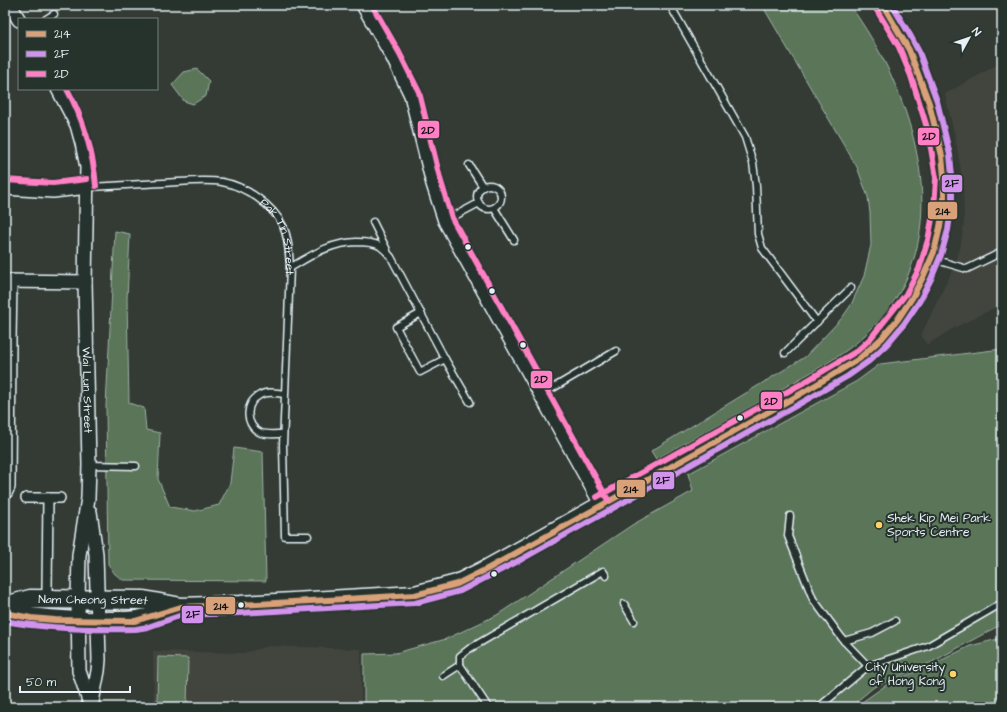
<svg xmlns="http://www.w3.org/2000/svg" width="1007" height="712" font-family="'Architects Daughter',sans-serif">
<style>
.built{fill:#43453d}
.green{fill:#5a7459;stroke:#a1b2a8}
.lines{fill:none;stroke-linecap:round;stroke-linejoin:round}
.service-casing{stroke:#e8f1f8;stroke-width:9}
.pedestrian-casing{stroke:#e8f1f8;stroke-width:12}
.minor-casing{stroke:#e8f1f8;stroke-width:16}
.secondary-casing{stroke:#e8f1f8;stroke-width:21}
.service{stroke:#26332d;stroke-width:6}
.pedestrian{stroke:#26332d;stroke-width:9}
.minor{stroke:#26332d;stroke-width:13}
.secondary{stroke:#26332d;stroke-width:18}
.bus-1-casing{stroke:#26332d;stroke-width:9}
.bus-2-casing{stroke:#26332d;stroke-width:9}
.bus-3-casing{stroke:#26332d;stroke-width:9}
.bus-1{stroke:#d9a179;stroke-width:6}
.bus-2{stroke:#d193ec;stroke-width:6}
.bus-3{stroke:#ff80c5;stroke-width:6}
.bus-dot{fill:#e8f1f8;stroke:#26332d;stroke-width:1.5}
.poi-dot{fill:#ffd166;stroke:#26332d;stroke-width:1.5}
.labels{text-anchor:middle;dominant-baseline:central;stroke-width:4;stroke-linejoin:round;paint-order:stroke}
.street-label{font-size:12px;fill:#e8f1f8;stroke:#26332d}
.poi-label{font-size:12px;fill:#e8f1f8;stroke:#26332d;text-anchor:start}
.line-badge{stroke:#26332d;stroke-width:1.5}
.pale-badge-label{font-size:11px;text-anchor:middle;font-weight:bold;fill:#111}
</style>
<rect width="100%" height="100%" fill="#333b34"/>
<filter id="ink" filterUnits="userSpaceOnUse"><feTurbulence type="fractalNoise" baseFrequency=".025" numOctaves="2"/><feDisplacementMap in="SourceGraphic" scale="8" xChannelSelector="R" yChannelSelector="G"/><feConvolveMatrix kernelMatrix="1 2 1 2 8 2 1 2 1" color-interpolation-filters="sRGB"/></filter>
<g filter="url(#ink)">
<!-- built -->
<g class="built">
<path d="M1002,62V304L952,329L927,345L921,335L952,271L960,249L964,223L963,183L956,141L945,94Z"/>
<path d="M269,646L361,649V707H154L153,651L244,653Z"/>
</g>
<!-- green -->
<g class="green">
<path d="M762,5H850C865,27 879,49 890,73C930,160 943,264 865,335C844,355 819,368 794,382C749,409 702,433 656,459L651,451L805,357L842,318L851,305L864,276L871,245L870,213L868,197L857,167Z"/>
<path d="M197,69L209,81L206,96L193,104L184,101L172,85L184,72Z"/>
<path d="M115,231L130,234L127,299L129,403L144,408L146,430L160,433L158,479L170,507L195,511L219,505L230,483L234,448L263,452L266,581L123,580L115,574L108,564L106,406Z"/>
<path d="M1002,349V624L932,662L874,687L850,707H364V654L396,653L446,639L497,615L632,525L693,491L688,474L857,381L880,364Z"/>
<path d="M1002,638V707H855L892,681L928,667L970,646Z"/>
<path d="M158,657L188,658L187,707H157Z"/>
</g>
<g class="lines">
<defs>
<g id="service">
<path d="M670,5L745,137L753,163L756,186L758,234L762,248L817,322"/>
<path d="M46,19L54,14"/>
<path d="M469,165L483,187"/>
<circle cx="489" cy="197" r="12"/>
<path id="s1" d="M88,187C113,186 139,184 164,183C183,182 203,179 222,182C245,186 273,205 283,226C289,239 289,254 290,268L283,445L285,536H308"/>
<path d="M494,208L514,240"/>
<path d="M445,221L479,203"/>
<path d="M373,222L387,250"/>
<path d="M933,259L967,269L1002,252"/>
<path d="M290,268C312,255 329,243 356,242C364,242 373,242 380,246C384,249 388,253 391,257L445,359L470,402"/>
<path d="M421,313L396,327L420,372L445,359"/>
<path d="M785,353L851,288"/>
<path d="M541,395L616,351"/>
<path d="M283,434C276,434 268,435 261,433C245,426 244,403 260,395C267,391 276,393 284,394"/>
<path d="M89,465L136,466"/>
<path d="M790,516L788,536L813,599L844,641L868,666"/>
<path d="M624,604L634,621"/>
<path d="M844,641L872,633L895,621"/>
<path d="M460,665V656L469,649L603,571L606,576"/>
<path d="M443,676L460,665L488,707"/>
<path d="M819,707L868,666L928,646L1002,603"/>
</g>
<g id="pedestrian">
<path d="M26,498H60"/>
<path d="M47,590L48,498"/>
</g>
<g id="minor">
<path d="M10,5L19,20"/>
<path d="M363,5L392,56L411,95L433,184L445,221L601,504"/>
<path id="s2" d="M58,89L77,125L82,143L87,167L85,282L89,465L88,498L79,555L78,598L79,671L91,707"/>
<path d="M5,188L53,191L88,187"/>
<path d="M5,281L85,282"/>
<path d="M5,493L8,487L9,341L10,281"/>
<path d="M90,512L96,554L99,660L98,671L91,707"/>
</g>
<g id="secondary">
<path id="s3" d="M5,606L30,599L144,600L181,607L240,605L415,595L457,584L489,568C567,525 644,481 722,437C755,418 789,401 822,381C836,373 851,365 864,355C914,312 948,245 944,177C942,149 935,120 926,93C920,76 914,59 906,44C899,30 890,18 883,5"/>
<path d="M5,613C39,619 74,622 109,621C120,621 131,622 142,619C155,617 168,611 180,607"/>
</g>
</defs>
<!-- service casing -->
<use href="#service" class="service-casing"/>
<!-- pedestrian casing -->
<use href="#pedestrian" class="pedestrian-casing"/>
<!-- minor casing -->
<use href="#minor" class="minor-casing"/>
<!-- secondary casing -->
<use href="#secondary" class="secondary-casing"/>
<!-- service -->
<use href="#service" class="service"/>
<!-- pedestrian -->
<use href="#pedestrian" class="pedestrian"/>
<!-- minor -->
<use href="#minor" class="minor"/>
<!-- secondary -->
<use href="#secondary" class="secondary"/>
<defs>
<path id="bus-1" d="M5,613L31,618L55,620L135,621L181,607L240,605L415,595L457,584L489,568L547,536L797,396L859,359L882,338L898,319L912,298L924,275L934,252L940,227L944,202V177L942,156L929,103L909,50L883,5"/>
<path id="bus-2" d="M5,621C48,629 92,630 136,629L148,627L182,615L240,613L415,603L460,591L522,559L801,403L848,376L869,361L887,344L904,324L919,302L931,279L941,255L948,230L952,202V176L950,155L937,101L919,52L910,35L892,5"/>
<g id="bus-3">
<path d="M372,5L399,52L419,92L441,182L452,218L608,500"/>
<path d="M67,89C84,120 93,151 96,186"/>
<path d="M5,180L53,183L87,179"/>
<path d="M597,497L803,383L857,351L870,339L906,294L919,269L928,240L934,209L936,178L928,131L911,76L899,47L876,9"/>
</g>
</defs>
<!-- bus-1 casing -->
<use href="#bus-1" class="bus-1-casing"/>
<!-- bus-2 casing -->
<use href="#bus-2" class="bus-2-casing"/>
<!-- bus-3 casing -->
<use href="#bus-3" class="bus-3-casing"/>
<!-- bus-1 -->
<use href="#bus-1" class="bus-1"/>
<!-- bus-2 -->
<use href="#bus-2" class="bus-2"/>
<!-- bus-3 -->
<use href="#bus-3" class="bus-3"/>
</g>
</g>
<!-- markers -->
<g class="bus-dot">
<circle cx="468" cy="247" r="3.5"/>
<circle cx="492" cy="291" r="3.5"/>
<circle cx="523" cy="345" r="3.5"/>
<circle cx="740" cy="418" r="3.5"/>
<circle cx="494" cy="574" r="3.5"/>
<circle cx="241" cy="605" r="3.5"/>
</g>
<g class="poi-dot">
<circle cx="879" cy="525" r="4"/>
<circle cx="953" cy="674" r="4"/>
</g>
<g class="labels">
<!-- street labels -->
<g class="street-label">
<text stroke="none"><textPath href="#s1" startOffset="220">Pak Tin Street</textPath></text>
<text stroke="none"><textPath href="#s2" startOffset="307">Wai Lun Street</textPath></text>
<text stroke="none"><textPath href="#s3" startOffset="89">Nam Cheong Street</textPath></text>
</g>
<!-- poi labels -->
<g class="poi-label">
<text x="887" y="518">Shek Kip Mei Park<tspan x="887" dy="14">Sports Centre</tspan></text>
<text x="945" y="667" text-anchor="end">City University<tspan x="945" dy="14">of Hong Kong</tspan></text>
</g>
</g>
<g class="line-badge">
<rect x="417" y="120" width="23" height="19" rx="4" fill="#ff80c5"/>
<rect x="917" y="127" width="23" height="19" rx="4" fill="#ff80c5"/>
<rect x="941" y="174" width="22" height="19" rx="4" fill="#d193ec"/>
<rect x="927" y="201" width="31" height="19" rx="4" fill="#d9a179"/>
<rect x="530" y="370" width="23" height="19" rx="4" fill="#ff80c5"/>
<rect x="760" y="391" width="23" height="19" rx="4" fill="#ff80c5"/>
<rect x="652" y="471" width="23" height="19" rx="4" fill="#d193ec"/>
<rect x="616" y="479" width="30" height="19" rx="4" fill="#d9a179"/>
<rect x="205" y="596" width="31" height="19" rx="4" fill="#d9a179"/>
<rect x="181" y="605" width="23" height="19" rx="4" fill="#d193ec"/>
</g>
<g class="pale-badge-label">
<text x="428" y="134">2D</text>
<text x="929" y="140">2D</text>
<text x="952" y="187">2F</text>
<text x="943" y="215">214</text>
<text x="541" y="383">2D</text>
<text x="771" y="405">2D</text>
<text x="663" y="484">2F</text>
<text x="631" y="493">214</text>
<text x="221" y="610">214</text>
<text x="193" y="618">2F</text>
</g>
<!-- margin -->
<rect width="1007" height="712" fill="none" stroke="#26332d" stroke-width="20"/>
<rect x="10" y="10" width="987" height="692" fill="none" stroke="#e8f1f8" stroke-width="1.5" filter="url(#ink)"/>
<!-- legend -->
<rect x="18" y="18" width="140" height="72" fill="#26332d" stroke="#747f7e"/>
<rect x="26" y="31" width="20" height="6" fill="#d9a179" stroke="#747f7e"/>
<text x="54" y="38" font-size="12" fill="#e8f1f8">214</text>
<rect x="26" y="51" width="20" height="6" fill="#d193ec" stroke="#747f7e"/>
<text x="54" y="58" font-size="12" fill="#e8f1f8">2F</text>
<rect x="26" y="71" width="20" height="6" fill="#ff80c5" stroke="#747f7e"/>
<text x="54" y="78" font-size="12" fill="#e8f1f8">2D</text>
<!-- north arrow -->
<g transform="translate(969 38) rotate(50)" stroke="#26332d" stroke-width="3" paint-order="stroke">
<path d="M0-3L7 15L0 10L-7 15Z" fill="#e8f1f8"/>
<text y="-6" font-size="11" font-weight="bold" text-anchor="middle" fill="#e8f1f8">N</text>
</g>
<!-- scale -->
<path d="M20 686v6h110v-6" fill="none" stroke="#e8f1f8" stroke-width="2"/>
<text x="26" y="686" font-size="12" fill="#e8f1f8" stroke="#26332d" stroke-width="3" paint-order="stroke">50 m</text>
</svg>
